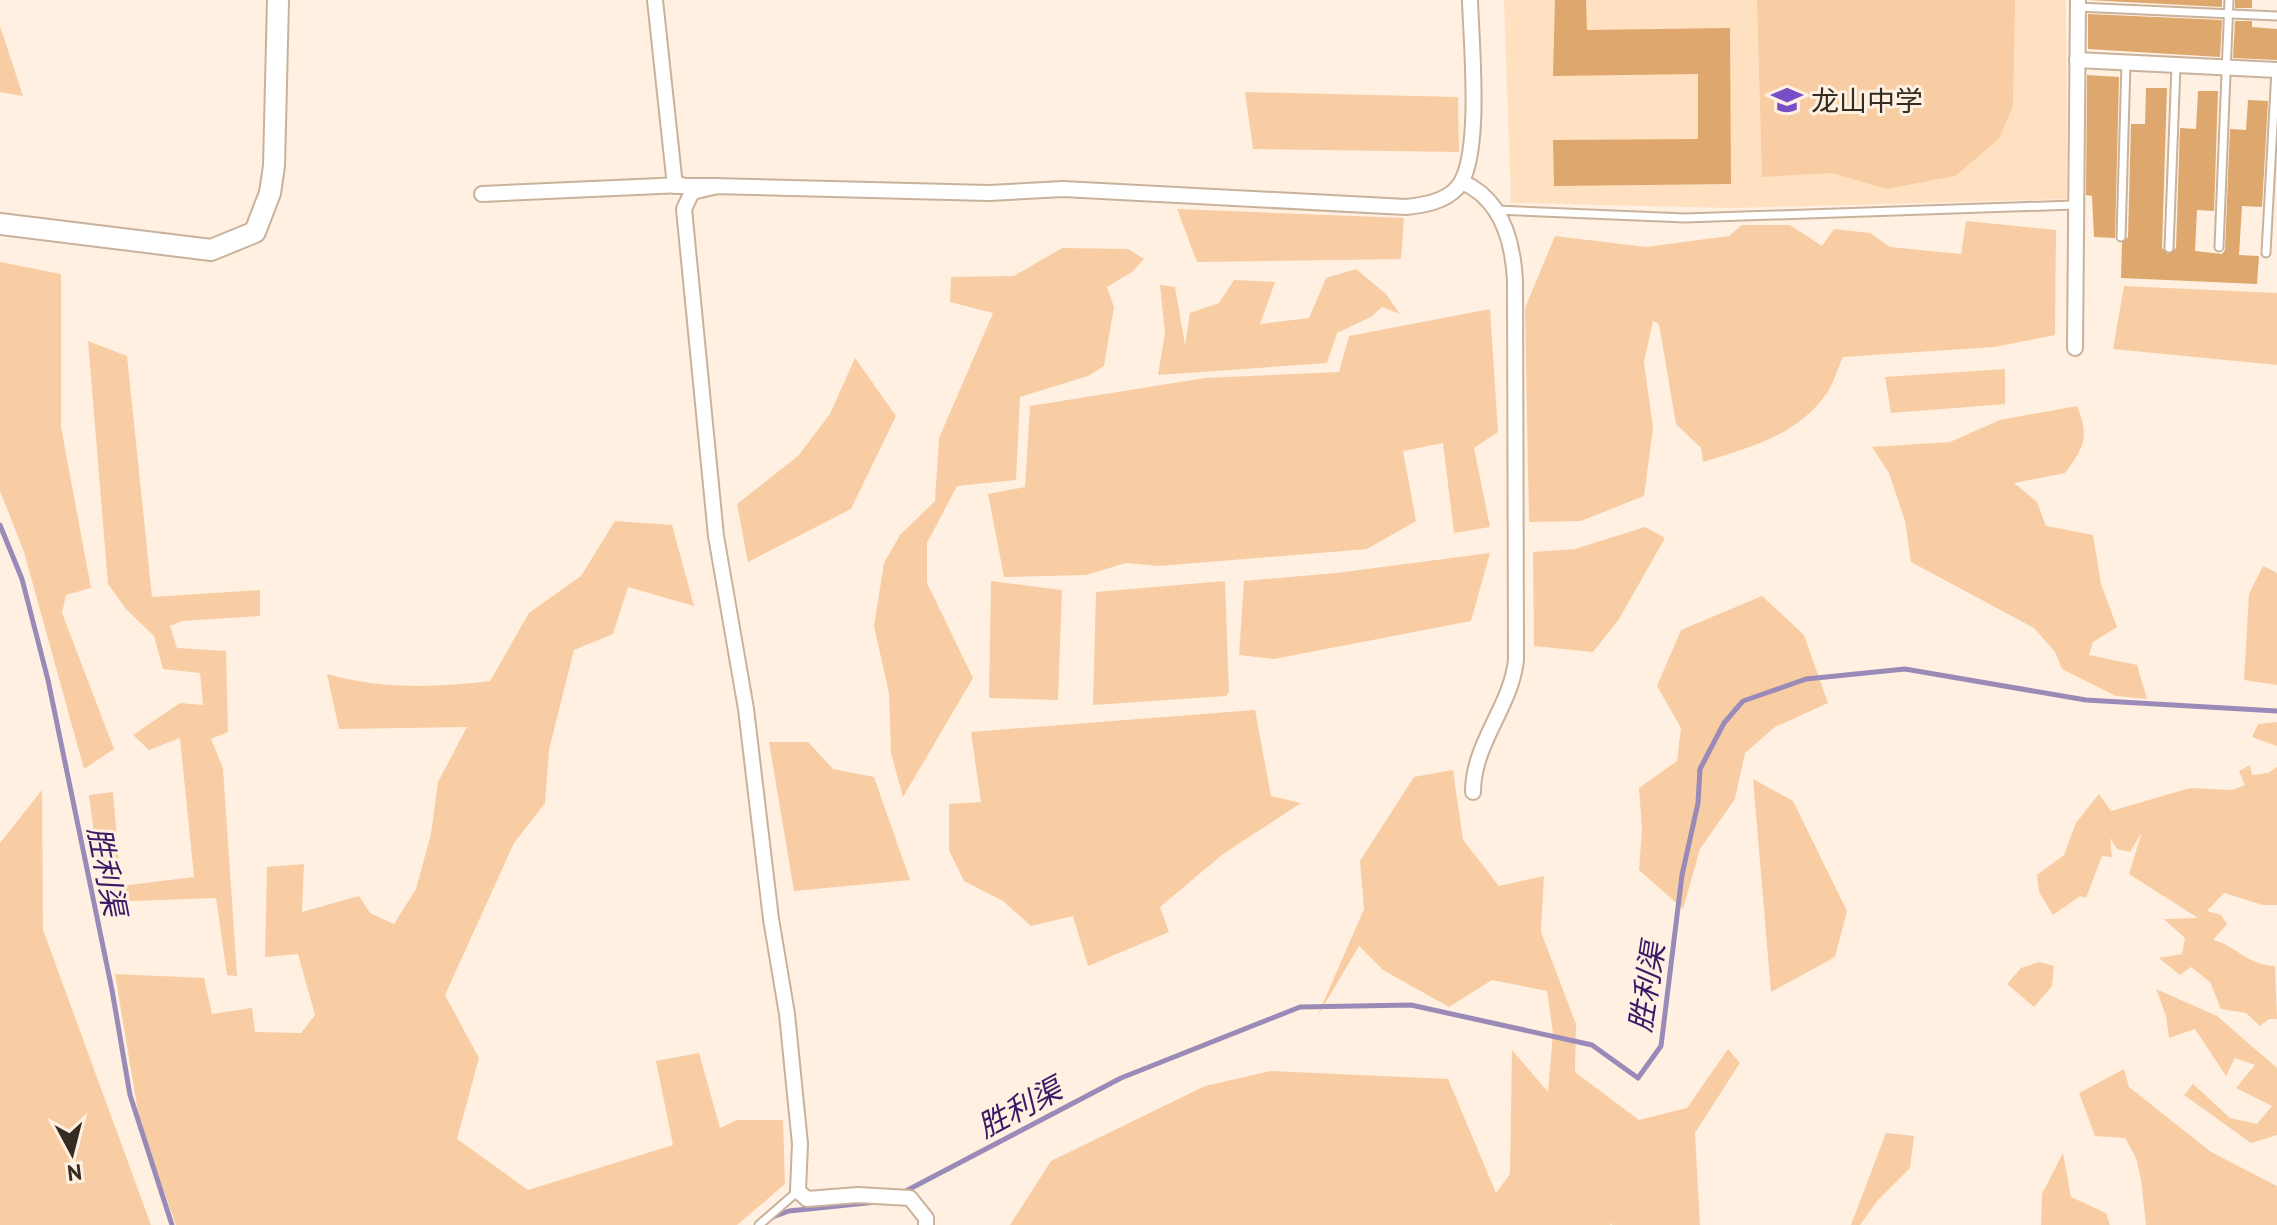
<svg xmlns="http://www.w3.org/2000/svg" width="2277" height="1225" font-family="'PT Sans','Noto Sans SC',sans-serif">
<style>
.built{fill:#ffe1c2}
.green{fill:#f8cda3}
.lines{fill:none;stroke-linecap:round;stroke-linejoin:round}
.stream{stroke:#9a8ab7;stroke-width:5}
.building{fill:#dda76e}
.lane-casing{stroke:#c9b29b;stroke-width:11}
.street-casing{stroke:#c9b29b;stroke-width:18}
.secondary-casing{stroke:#c9b29b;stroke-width:24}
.lane{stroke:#fff;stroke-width:7}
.street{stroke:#fff;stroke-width:14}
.secondary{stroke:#fff;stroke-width:20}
.labels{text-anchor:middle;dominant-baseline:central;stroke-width:6;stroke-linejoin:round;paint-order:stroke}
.poi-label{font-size:28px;fill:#342b22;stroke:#fff0e2;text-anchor:start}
.water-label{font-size:30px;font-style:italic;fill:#391a67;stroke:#fff0e2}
</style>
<rect width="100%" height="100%" fill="#fff0e2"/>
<!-- built -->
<path class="built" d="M1504,0H2066L2067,199L1731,208L1511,203Z"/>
<!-- green -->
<g class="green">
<path d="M1757,0H2015L2013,106L1999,139L1955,176L1886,189L1832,173L1762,177Z"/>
<path d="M0,26L23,96L0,92Z"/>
<path d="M1245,92L1458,97L1459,152L1253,149Z"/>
<path d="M1177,209L1404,218L1401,259L1197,262Z"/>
<path d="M1966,221L2056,230L2055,335L1994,347L1843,357C1837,370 1833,386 1824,397C1795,436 1748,448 1703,462L1701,448L1676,424L1659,324L1653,321L1644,362L1653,428L1644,496L1581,521L1529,522L1525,308L1555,236L1646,247L1729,236L1742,225H1790L1822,246L1834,229L1870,233L1890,247L1961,254Z"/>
<path d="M1062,248L1128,249L1144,259L1132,272L1107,287L1114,307L1104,366L1088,376L1020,397L1016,480L957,486L927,543V583L973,678L903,797L891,753L889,693L874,626L884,563L900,535L935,501L939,438L993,313L950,302L951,277L1014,276Z"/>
<path d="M0,262L61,274V427L91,588L66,595L62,613L114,749L84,769L24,552L0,491Z"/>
<path d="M1356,269L1386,294L1400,314L1382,307L1371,317L1337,333L1327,363L1158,375L1165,333L1160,285L1175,287L1185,345L1190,313L1219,303L1234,280L1275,282L1260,324L1309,318L1326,278Z"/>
<path d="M2124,286L2277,293V365L2113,349Z"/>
<path d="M1490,309L1498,432L1474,448L1490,527L1454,533L1443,443L1403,451L1416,521L1367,549L1159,566L1126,563L1086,575L1004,577L988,494L1025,487L1030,406L1205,378L1339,372L1349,336Z"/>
<path d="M88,341L127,356L152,597L260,590V616L182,621L170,626L177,648L226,651L228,732L211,739L223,768L237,976L227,975L216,898L103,902L89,795L113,792L121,886L194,877L180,738L149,750L133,735L180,703L203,705L200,673L163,669L154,636L126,609L108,584Z"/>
<path d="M855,358L896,416L851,509L748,562L737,504L798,456L830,414Z"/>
<path d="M2005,369V404L1891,413L1885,377Z"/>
<path d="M2077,406C2090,438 2084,447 2065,473L2014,483L2037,502L2046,526L2093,535L2101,584L2117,627L2093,642L2089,655L2137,665L2147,699L2116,696L2062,669L2055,652L2034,628L1911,562L1905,521L1889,473L1872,447L1950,442L2000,420Z"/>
<path d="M615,521L672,525L694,606L628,587L613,634L574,650L549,750L545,803L514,843L445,995L479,1058L457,1139L528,1190L673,1145L656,1061L699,1053L720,1128L737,1120H783L785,1184L737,1225H176L140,1124L115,974L204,978L212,1014L252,1008L255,1032L301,1033L315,1015L298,954L265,957L267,867L304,864L302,912L359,896L370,913L394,924L416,889L431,834L438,782L467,727L339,729L327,674C379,689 436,688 490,681L529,613L581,576Z"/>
<path d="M1645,527L1665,538L1619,619L1593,652L1534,646L1533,552L1575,549Z"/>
<path d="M1490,553L1471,621L1274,659L1239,655L1244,581L1336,573Z"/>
<path d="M2263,566L2277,573V685L2244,680L2249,594Z"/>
<path d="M991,581L1062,590L1058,700L989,698Z"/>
<path d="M1225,581L1229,692L1226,696L1093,705L1096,592Z"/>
<path d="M1762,596L1804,635L1828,703L1775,727L1745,753L1735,799L1700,849L1683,909L1639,870L1642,829L1639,788L1677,761L1681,728L1657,686L1681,630Z"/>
<path d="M1255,710L1271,796L1301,803L1223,854L1160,907L1169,932L1088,966L1073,916L1031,926L1003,901L964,881L949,850V804L981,802L971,732Z"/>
<path d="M2277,722V746L2252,737L2258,724Z"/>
<path d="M769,742H808L833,769L874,777L910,880L794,891Z"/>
<path d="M2250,765L2252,775L2268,773L2277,767V905H2263L2224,893L2207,911L2221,915L2227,924L2213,940C2237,946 2246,965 2275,966L2277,1019H2269L2260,1026L2246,1013L2221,1009L2210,982L2191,967L2180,975L2159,958L2182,954L2185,938L2164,919L2198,918L2129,874L2142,832L2130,852L2117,849L2110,838L2112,857L2102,856L2086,898L2080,896L2053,915L2039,892L2037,875L2064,855L2076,823L2099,794L2111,811L2190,788L2232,790L2245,785L2239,771Z"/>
<path d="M1453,770L1463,840L1499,886L1544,876L1541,932L1576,1024L1575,1072L1639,1120L1687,1108L1728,1049L1740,1063L1695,1133L1700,1225H1612L1611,1222L1610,1225H1010L1051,1161L1205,1086L1271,1071L1448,1079L1496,1193L1510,1174L1512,1050L1548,1092L1553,1033L1547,991L1492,980L1449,1007L1383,970L1359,946L1317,1017L1364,909L1360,861L1414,777Z"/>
<path d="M1753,779L1793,801L1847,911L1835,957L1771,992Z"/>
<path d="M42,790L43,930L151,1225H0V843Z"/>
<path d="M2039,962L2054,966L2052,986L2034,1007L2007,984L2021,968Z"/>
<path d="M2156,989L2217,1016L2277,1068V1135L2251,1143L2184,1095L2193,1084L2230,1118L2257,1124L2272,1106L2236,1088L2255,1065L2235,1058L2226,1076L2195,1029L2169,1038L2166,1016Z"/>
<path d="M2124,1069L2129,1087L2211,1152L2277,1186V1225H2146L2141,1179L2136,1158L2125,1138L2095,1136L2079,1093Z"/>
<path d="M1886,1133L1914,1136L1910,1168L1878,1200L1860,1225H1851Z"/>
<path d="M2063,1153L2071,1197L2106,1213L2110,1225H2041L2042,1194Z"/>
</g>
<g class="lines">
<!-- stream -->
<g class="stream">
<path d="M0,525L22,579L48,680L112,990L130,1095L172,1225"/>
<path d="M902,1193L1121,1078L1300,1007L1411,1005L1592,1045L1638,1078L1661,1046L1682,875L1698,803L1700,769L1724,723L1743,701L1806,679L1905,669L2086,700L2277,711"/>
<path d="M770,1218L789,1211L886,1201"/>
</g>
</g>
<!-- building -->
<g class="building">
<path d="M1555,0H1586L1587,30L1730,28L1731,184L1554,186L1553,140L1698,139V74L1553,76Z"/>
<path d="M2088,0H2222V7Z"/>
<rect x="2235" y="0" width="17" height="8"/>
<path d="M2088,14L2222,20L2220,57L2088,49Z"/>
<path d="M2235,21H2252V27L2277,29V60L2233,58Z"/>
<path d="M2087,75L2119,77L2115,238L2094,237L2092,196L2086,195Z"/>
<path d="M2146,88H2167L2162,248L2168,254L2176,248L2180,128L2196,129L2198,91H2218L2214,211L2197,210L2195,251L2222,254L2225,250L2230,129L2246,130L2248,100L2268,101L2262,207L2242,206L2239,255L2259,256L2257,284L2121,278L2122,243L2128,237L2131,124H2145Z"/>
</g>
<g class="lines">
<defs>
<g id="lane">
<path d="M2077,7L2277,16"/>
<path d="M1497,210L1685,218L2074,205"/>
<path d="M2121,237L2126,63"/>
<path d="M2219,247L2229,0"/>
<path d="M2169,248L2176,66"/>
<path d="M2266,253L2276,70"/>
<path d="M759,1225L798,1191"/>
</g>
<g id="street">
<path d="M655,0L675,186H718L692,192L684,209L716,536L746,709L771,919L787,1014L800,1144L798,1191L807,1199L858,1195L910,1198L926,1218V1225"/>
<path d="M2077,60L2277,70"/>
<path d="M1462,182C1502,199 1513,241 1515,281L1516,660C1511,707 1473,743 1473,792"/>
<path d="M711,186L989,193L1063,189L1406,207C1424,205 1444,202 1457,188C1483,160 1471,41 1470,0"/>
<path d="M482,194L682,185"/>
<path d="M2075,348L2078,0"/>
</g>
<path id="secondary" d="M0,224L211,250L255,232L270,193L274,166L278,0"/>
</defs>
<!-- lane casing -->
<use href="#lane" class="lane-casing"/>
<!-- street casing -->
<use href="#street" class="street-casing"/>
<!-- secondary casing -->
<use href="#secondary" class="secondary-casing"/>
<!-- lane -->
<use href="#lane" class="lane"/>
<!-- street -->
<use href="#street" class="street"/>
<!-- secondary -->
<use href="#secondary" class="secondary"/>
</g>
<!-- icons -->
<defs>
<symbol id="school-bare" viewBox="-9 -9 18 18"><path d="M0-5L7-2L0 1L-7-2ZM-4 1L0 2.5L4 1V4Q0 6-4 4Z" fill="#794dc5" stroke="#fff0e2" stroke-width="2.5" paint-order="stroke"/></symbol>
</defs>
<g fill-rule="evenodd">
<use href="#school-bare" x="1765" y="78" width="44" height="44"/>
</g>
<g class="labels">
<!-- poi labels -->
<g class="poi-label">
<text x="1811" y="100">龙山中学</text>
</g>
<!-- water labels -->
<g class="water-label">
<text transform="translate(108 871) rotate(79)">胜利渠</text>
<text transform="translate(1646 987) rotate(-81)">胜利渠</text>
<text transform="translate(1019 1107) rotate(-28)">胜利渠</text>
</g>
</g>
<!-- north arrow -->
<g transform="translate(72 1153) rotate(173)" stroke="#fff0e2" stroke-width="6" paint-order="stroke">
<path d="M0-6L14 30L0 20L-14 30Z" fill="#342b22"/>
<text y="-12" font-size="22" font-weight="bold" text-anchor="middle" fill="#342b22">N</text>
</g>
</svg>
